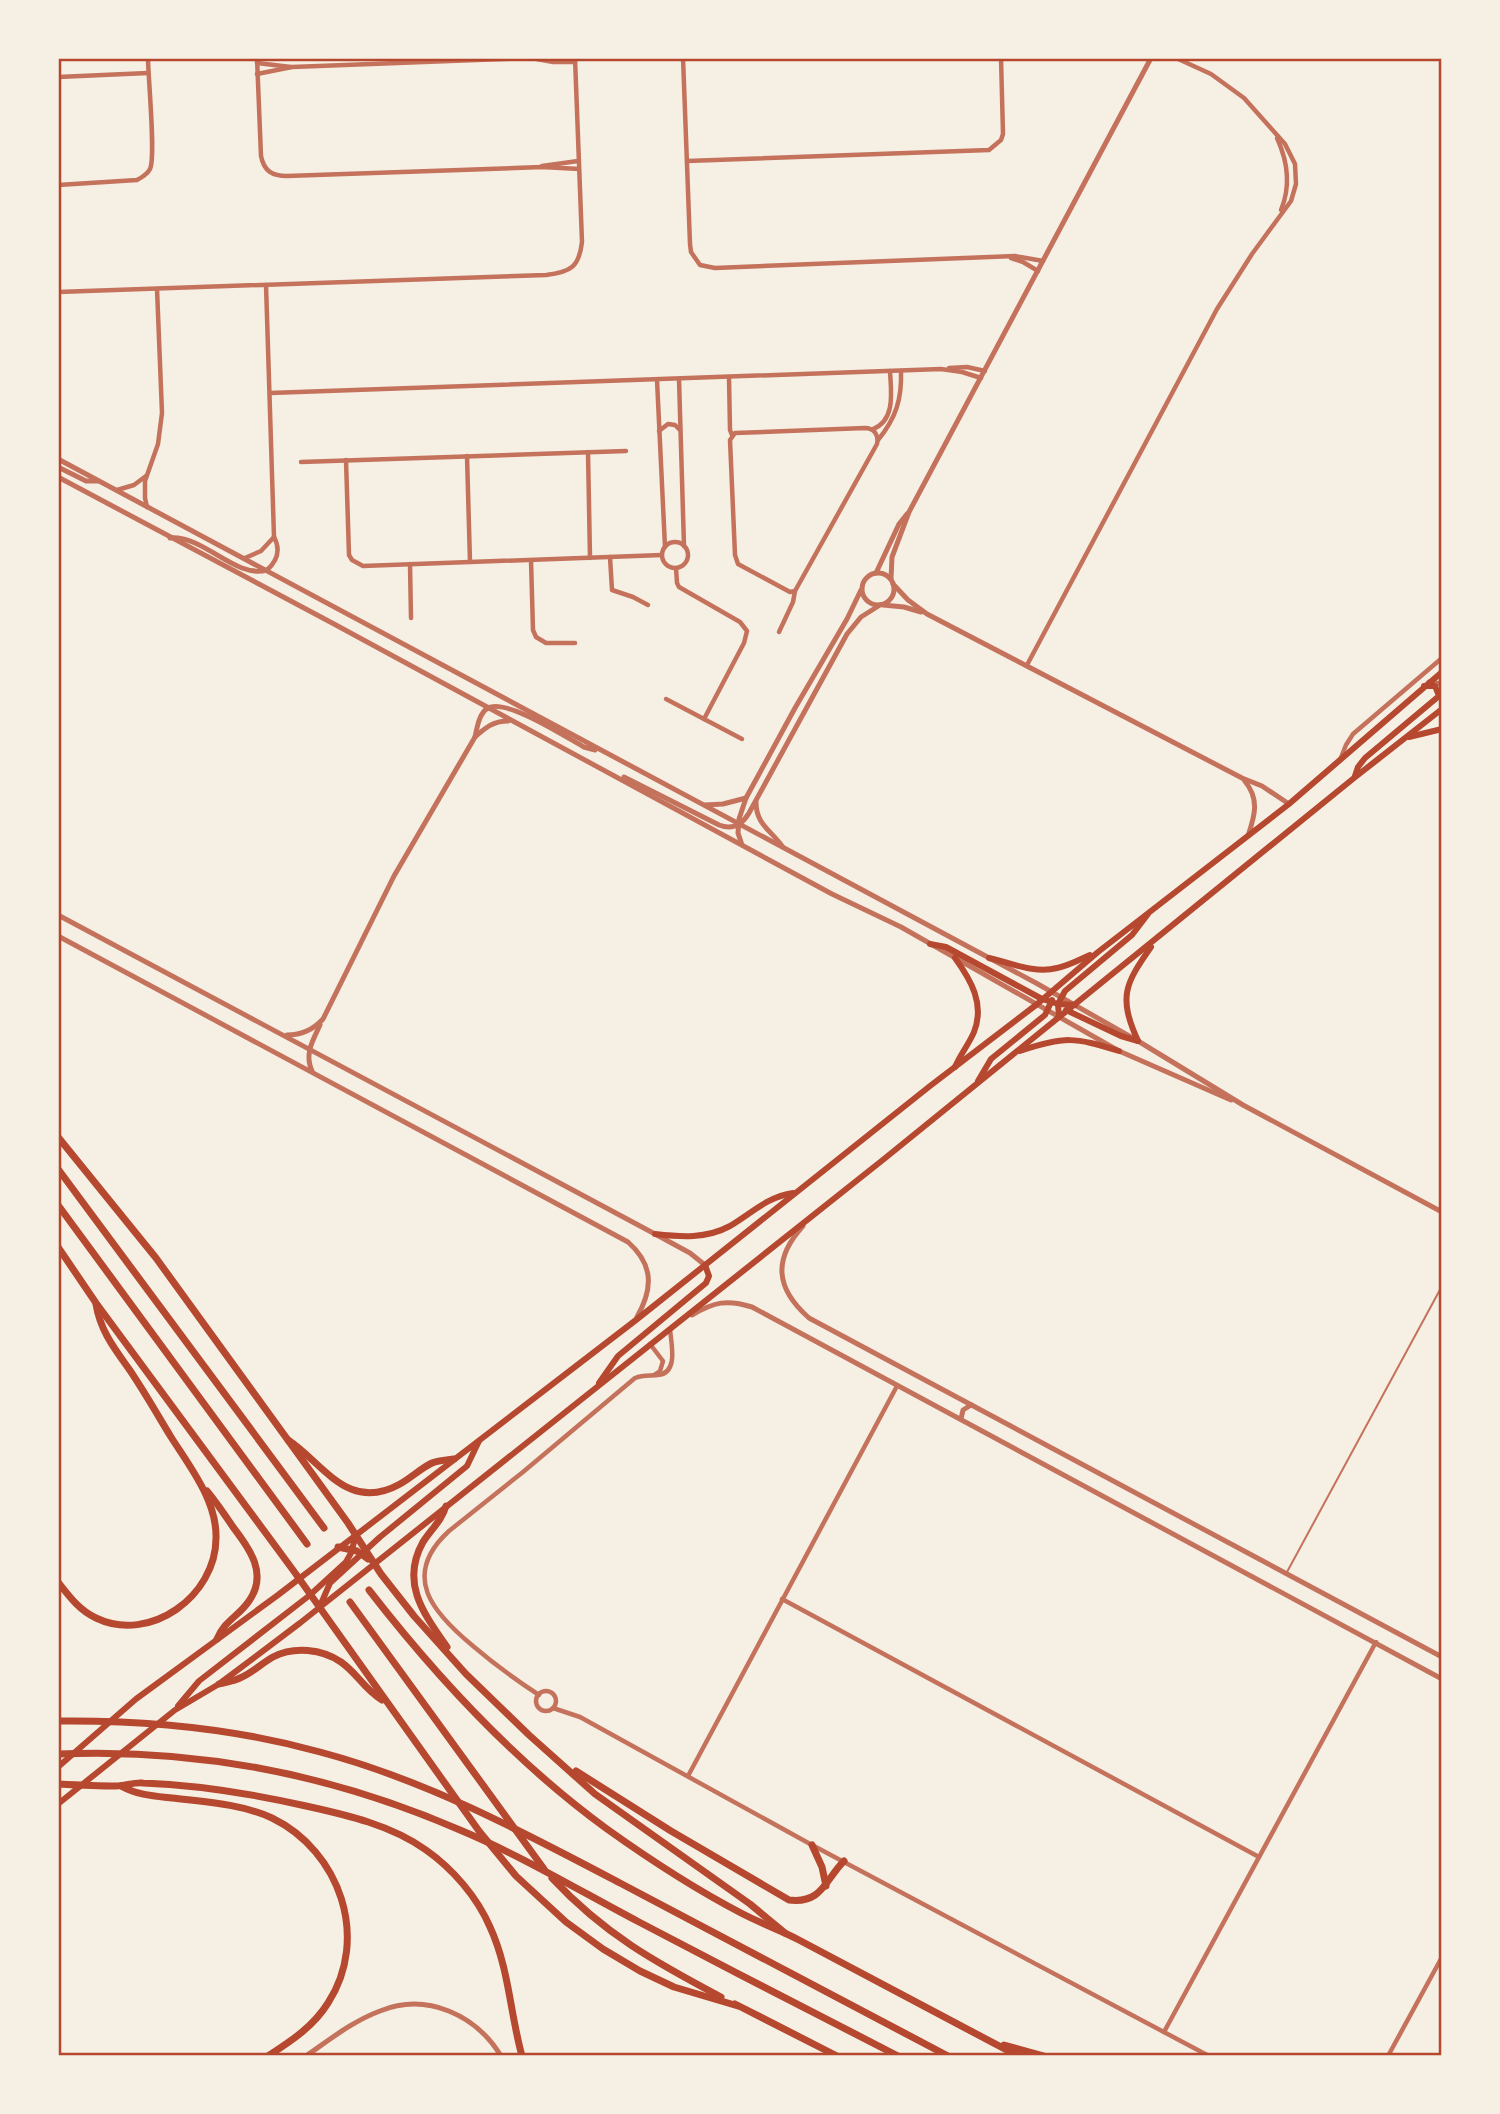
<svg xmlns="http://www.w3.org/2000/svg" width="1500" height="2114" font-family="'Asap Condensed',sans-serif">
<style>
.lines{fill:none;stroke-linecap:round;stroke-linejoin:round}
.service{stroke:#c5725c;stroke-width:2}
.minor{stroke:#c5725c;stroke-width:4.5}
.tertiary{stroke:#c5725c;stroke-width:5}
.primary{stroke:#b5482f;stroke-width:6}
.motorway{stroke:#b5482f;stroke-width:7}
.neatline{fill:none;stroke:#b5482f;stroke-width:2.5}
</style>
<rect width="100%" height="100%" fill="#f6efe4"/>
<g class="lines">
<!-- service -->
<path class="service" d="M1287,1572L1442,1286"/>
<!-- minor -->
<g class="minor">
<path d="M257,58L261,156C264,171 272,176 287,176L542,167L579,169"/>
<path d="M683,58L690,244L691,252L700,265L715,268L1015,256L1043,261"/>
<path d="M257,63L291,67"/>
<path d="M257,74L292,67L531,58L553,62H575"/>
<path d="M58,77L148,73"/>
<path d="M1277,138C1288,162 1291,186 1281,210"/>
<path d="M687,161L989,150L1001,140L1003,134L1001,58"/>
<path d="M542,166L578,161"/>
<path d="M58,185L137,180C142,177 147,175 150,169C156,157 148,77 148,58"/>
<path d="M1011,258L1023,262L1038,271"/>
<path d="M266,285L274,537C281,550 277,561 267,570"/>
<path d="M58,292L546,275C571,272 579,267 582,242L575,58"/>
<path d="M949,368L967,367L985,371"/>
<path d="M729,377L730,430L732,435"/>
<path d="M679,379L684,546"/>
<path d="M657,380L665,547"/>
<path d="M270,393L941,369L962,372L981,378"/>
<path d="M865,428C874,428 879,435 877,444L795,591L790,592L738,564L735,555L730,440L735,433Z"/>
<path d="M873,429C896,420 891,391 890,371"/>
<path d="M659,431L668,424L675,425L680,430"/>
<path d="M878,440C896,418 902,399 901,371"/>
<path d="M588,452L590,558"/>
<path d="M467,456L470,562"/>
<path d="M346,460L349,555L352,560L363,566L662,555"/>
<path d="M301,462L626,451"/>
<path d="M117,490L134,485L146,476"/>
<path d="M147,507L145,498V481L158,444L162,413L157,289"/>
<circle cx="675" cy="555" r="13"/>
<path d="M610,557L612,590L633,597L648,605"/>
<path d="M245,558L261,551L274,537"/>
<path d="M531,560L533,630L536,637L546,643H575"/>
<path d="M410,564L411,618"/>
<path d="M676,568L677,583L679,587L740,622L747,631L744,643L704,719"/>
<path d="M779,632L793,602L795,591"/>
<path d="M1027,665L1217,309L1252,254L1291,201L1296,184L1295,164L1285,144L1244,98L1211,74L1176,58"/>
<path d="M666,699L742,739"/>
<path d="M1340,760L1346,745L1353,734L1442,658"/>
<path d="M650,1344L663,1361L660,1371L654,1375"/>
<path d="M782,1599L1259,1857"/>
<circle cx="546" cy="1701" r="10"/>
<path d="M539,1695C516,1680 494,1664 473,1646C433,1613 400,1576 449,1531L523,1472L635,1378C643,1375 650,1376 658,1375C679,1373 671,1343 670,1329"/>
<path d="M553,1708L580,1717L812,1845L1209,2056"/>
<path d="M688,1776L897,1386"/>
<path d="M1164,2032L1376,1642"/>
<path d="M1388,2056L1442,1957"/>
</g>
<!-- tertiary -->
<g class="tertiary">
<path d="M58,459L1036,983L1138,1041L1243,1105L1442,1212"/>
<path d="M58,467L86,481H98"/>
<path d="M58,477L334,624L832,894L901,927L1119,1051L1231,1100"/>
<path d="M170,538C204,535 235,579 267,570"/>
<circle cx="878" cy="589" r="16"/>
<path d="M876,573L899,524L907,514"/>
<path d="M891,579L892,557L909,512L1151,58"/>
<path d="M893,584L908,600L927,614L1242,778L1262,786L1289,804"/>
<path d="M883,605L904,607L921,612"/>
<path d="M1429,682L1442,684"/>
<path d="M475,737C485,728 493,721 508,721"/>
<path d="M624,777L719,825C732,830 742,825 749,813L847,634L861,617L880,605"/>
<path d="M1244,780C1260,799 1255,815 1248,836"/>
<path d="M756,802C756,825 771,830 782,846"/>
<path d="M705,805L723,804L746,798"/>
<path d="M742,845L738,833L739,819L746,798L795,708L847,619L861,590"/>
<path d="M58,915L655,1234L690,1253L705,1265"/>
<path d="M58,936L628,1242C654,1265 653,1289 637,1317"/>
<path d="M287,1035C302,1035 313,1030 323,1019L394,876L475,737C477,728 479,713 488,708C506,698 566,737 584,747L595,750"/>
<path d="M312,1071C304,1054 313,1040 320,1025"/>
<path d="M803,1226C773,1259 775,1288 809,1318L1442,1657"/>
<path d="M692,1315C714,1302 727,1299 752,1307L1442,1679"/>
<path d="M961,1419L963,1410L971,1405"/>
<path d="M306,2056C329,2040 353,2021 380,2011C427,1992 476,2015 501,2056"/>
</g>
<!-- primary -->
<g class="primary">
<path d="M1409,737L1442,729"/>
<path d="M1355,776L1358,767L1365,758L1439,696L1435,686H1424"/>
<path d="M930,944L946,947L1042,999L1058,1004L1075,1005"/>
<path d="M955,958C971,980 985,1004 974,1032C969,1044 960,1055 955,1067"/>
<path d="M989,958C1011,963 1035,974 1057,968C1068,966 1079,960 1090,955"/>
<path d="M1066,1010L1121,1036L1138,1041"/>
<path d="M1059,1017L1058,1004L1065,991L1132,935L1148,914"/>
<path d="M1138,1041C1118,997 1125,984 1151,947"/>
<path d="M1020,1051C1065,1036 1074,1037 1119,1051"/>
<path d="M978,1081L991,1059L1045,1015L1052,1000"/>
<path d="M655,1234C681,1237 706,1239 730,1226C752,1213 767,1197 793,1193"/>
<path d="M599,1383L618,1356L706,1283L709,1276L705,1265"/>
<path d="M320,1606L330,1583L380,1537L467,1466L479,1441"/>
<path d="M178,1706L199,1681L310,1595L346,1562L351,1553L356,1535"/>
<path d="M58,1767L136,1699L278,1595L636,1320L930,1086L1036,1005L1098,952L1289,804L1442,672"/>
<path d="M58,1804L175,1710L219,1684L300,1623L884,1159L1354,778L1442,709"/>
</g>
<!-- motorway -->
<g class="motorway">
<path d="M58,1137L156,1258L348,1523L381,1574L414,1616L466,1674L529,1735L595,1794L750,1904L785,1933"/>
<path d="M58,1169L324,1528"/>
<path d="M58,1205L307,1544"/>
<path d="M58,1247L96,1303L293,1570L479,1831L516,1876L566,1922L603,1949L640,1971L674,1987L738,2006"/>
<path d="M288,1440C324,1464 348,1513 400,1484C411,1478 421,1468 432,1463C439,1460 447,1460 454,1459"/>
<path d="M207,1491C216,1502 225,1515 233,1527C250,1549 268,1574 249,1601C239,1616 224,1621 217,1639"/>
<path d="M446,1506C441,1522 432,1528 423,1542C400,1583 424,1614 447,1647"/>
<path d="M338,1547L357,1551L368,1559"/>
<path d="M58,1582C69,1596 79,1610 96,1618C150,1644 216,1596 216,1538C217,1501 190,1467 171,1437C157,1414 144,1391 129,1369C114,1348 100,1330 96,1304"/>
<path d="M369,1590C438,1679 515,1762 607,1829C649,1859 695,1889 741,1913C760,1923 780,1930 799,1940C872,1979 945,2018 1018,2056"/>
<path d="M350,1602L544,1869"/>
<path d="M219,1684C226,1682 234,1681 240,1678C252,1673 262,1663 273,1657C294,1646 322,1649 341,1662C358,1674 363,1688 382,1700"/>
<path d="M58,1721C146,1720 234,1728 320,1752C426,1780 523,1832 620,1883C729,1940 838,1998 948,2056"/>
<path d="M58,1754C197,1748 333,1775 460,1830C522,1856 580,1891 639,1922C725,1967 812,2012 898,2056"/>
<path d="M576,1771L671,1831L789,1900C822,1904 825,1880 844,1861"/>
<path d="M58,1784C77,1785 97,1786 116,1786C125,1786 134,1782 143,1783C198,1785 253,1794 306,1806C347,1815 391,1825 426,1850C453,1869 477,1897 490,1927C509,1968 510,2013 522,2056"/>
<path d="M121,1786C137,1795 154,1796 172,1798C205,1802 242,1804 272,1818C340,1851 370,1938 328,2003C313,2027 291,2041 268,2056"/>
<path d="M812,1845L822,1867L826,1886"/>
<path d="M552,1878C604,1934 655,1962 721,1997"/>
<path d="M735,2004L837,2056"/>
<path d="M1004,2045L1044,2056"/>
</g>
</g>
<!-- border -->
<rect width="1500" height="2114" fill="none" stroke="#f6efe4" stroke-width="119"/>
<rect x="60" y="60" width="1380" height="1994" class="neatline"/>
</svg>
